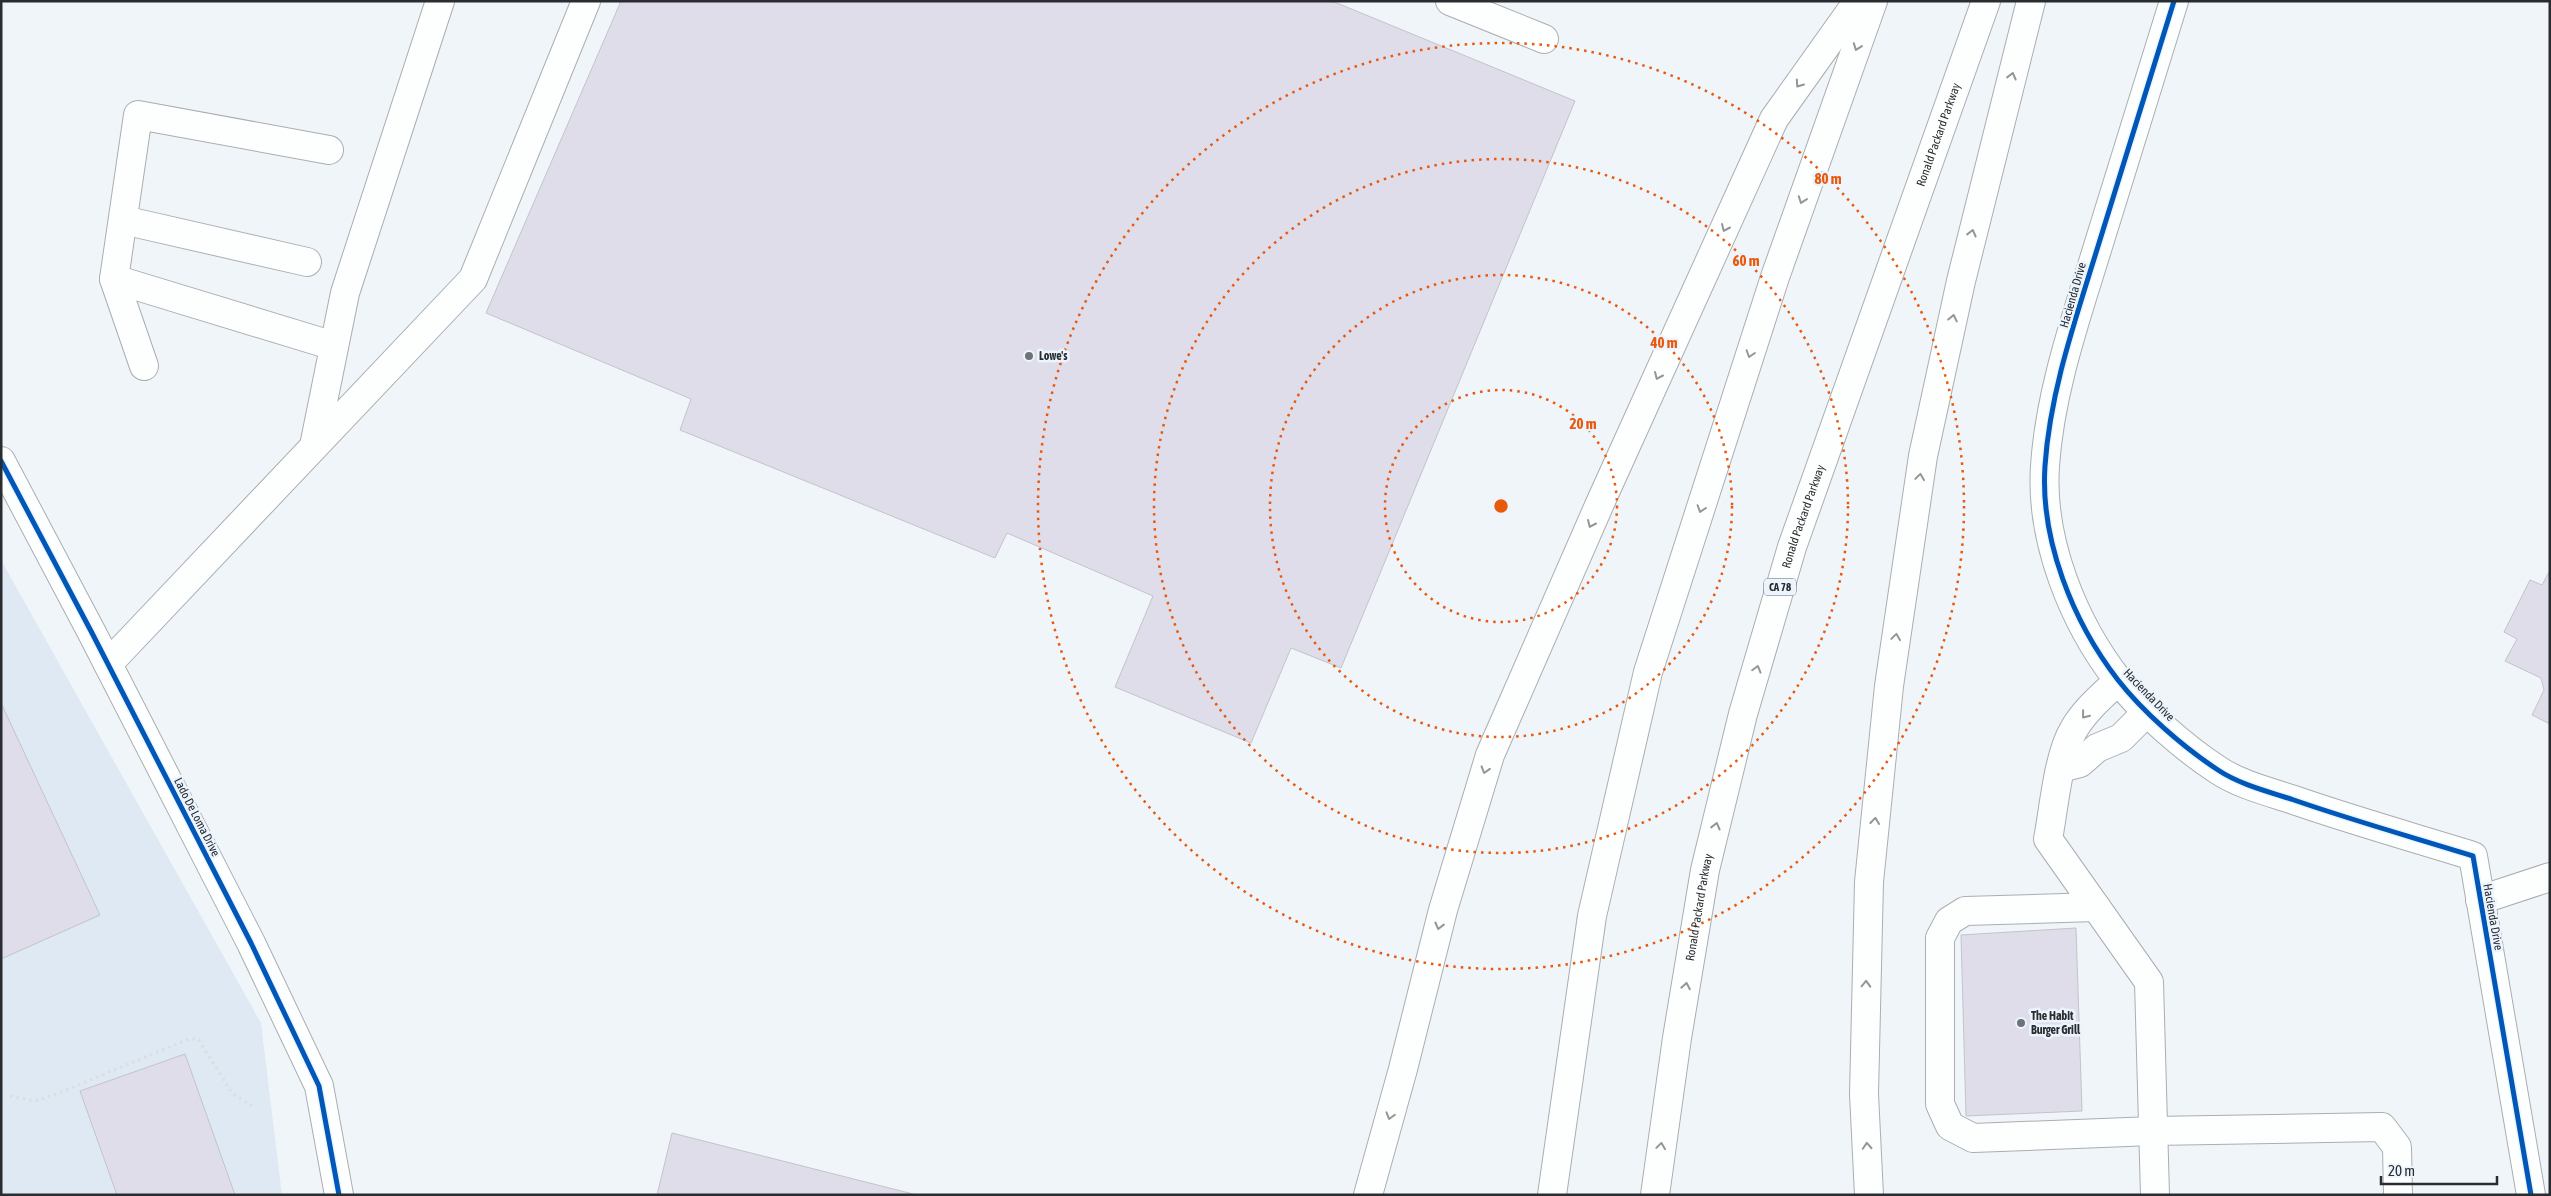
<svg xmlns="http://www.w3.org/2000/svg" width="2551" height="1196" font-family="'Asap Condensed',sans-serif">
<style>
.built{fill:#dfe9f3}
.building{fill:#dfddea;stroke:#c2c4c8}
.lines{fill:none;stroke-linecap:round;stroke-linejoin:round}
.minor-casing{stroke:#aaaeb1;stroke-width:30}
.highway-casing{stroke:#aaaeb1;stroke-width:30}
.path{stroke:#dcddde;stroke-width:3;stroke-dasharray:2.5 4;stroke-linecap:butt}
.minor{stroke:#fdfefe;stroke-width:28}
.highway{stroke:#fdfefe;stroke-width:28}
.cycleway-casing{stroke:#ecf5fd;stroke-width:8}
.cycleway{stroke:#0057b8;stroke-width:5}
.oneway{stroke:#939597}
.ring{fill:none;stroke:#e8590c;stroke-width:2.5;stroke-dasharray:2.5 5}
.poi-dot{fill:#6f7276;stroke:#ecf5fd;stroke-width:2}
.labels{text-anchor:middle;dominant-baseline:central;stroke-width:5;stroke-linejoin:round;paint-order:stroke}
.shield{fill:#ecf5fd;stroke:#64686e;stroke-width:1}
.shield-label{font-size:11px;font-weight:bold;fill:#292c30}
.street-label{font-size:12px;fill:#292c30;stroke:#ecf5fd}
.poi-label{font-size:12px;font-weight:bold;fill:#292c30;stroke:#ecf5fd;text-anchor:start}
.centre{fill:#e8590c;stroke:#ecf5fd;stroke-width:2.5}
.ring-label{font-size:15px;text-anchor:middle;font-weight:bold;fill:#e8590c;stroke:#ecf5fd;stroke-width:5;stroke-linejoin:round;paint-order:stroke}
</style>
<rect width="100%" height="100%" fill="#f0f5f9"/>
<!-- built -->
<path class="built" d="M1,560L261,1023L282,1195H1Z"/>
<!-- building -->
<g class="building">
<path d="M621,1H1332L1575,101L1341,668L1291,648L1251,743L1115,687L1153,596L1007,533L995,558L680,430L691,399L486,313Z"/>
<path d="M2549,572L2550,573V724L2532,715L2544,690L2541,678L2505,661L2517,639L2504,632L2530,580L2542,585Z"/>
<path d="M1,703L100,915L1,959Z"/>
<path d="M2076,928L2082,1111L1966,1116L1961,935Z"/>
<path d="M185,1054L235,1195H117L80,1091Z"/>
<path d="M672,1133L913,1194V1195H657Z"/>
</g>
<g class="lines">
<defs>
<g id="minor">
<path d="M1450,1L1544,39"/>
<path d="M2174,1C2149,82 2124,162 2099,243C2077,315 2050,390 2045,466C2040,540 2073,622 2118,680C2143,712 2183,747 2218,770C2239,784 2266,791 2291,799C2351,820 2412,837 2473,856L2531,1195"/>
<path d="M123,220L307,262"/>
<path d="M114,279L334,346"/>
<path d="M144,366L114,279L138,115L329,150"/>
<path d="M314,446L345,293L440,1"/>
<path d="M1,461L92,633L251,943L319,1086L339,1195"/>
<path d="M108,664L473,279L586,1"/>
<path d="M2119,680C2103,695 2085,710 2074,729C2058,755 2054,808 2048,839L2149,982L2155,1195"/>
<path d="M2061,768L2080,763L2097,748L2121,738L2148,711"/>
<path d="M2480,900L2550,877"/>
<path d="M2096,907L1965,911L1949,921L1940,938V1104L1950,1126L1973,1138L2153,1131L2382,1127L2397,1147L2398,1195"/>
</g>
<g id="highway">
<path d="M1368,1195L1403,1069L1443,910L1490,755L1601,501L1774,119L1858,1"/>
<path d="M1552,1195L1592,916L1648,672L1775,277L1873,1"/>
<path id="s1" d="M1655,1195L1677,1038L1705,870L1743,714L1792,547L1986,1"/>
<path d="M1869,1195L1864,1094L1869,882L1889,686L1923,456L1961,281L2031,1"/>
</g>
</defs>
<!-- minor casing -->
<use href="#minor" class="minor-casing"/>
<!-- highway casing -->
<use href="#highway" class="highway-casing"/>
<!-- path -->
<path class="path" d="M10,1096L35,1101L57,1094L189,1039H198L232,1093L252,1106"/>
<!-- minor -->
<use href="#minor" class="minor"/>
<!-- highway -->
<use href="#highway" class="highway"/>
<defs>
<g id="cycleway">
<path d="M2174,1C2149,82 2124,162 2099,243C2077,315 2050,390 2045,466C2040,540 2073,622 2118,680C2143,712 2183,747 2218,770C2239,784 2266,791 2291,799C2351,820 2412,837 2473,856L2531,1195"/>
<path d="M1,461L92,633L251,943L319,1086L339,1195"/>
</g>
</defs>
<!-- cycleway casing -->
<use href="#cycleway" class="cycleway-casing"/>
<!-- cycleway -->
<use href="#cycleway" class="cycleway"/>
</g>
<!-- one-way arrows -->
<defs><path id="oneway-chevron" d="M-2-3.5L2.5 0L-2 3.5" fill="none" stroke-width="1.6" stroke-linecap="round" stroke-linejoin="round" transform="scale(1.25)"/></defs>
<g class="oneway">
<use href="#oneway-chevron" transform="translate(1857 47) rotate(110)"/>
<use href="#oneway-chevron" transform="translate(2012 76) rotate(-76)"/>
<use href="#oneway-chevron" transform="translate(1799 84) rotate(125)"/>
<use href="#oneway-chevron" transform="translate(1802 200) rotate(110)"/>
<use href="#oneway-chevron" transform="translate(1725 228) rotate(114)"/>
<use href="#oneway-chevron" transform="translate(1972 233) rotate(-76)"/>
<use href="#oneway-chevron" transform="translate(1953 318) rotate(-78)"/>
<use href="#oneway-chevron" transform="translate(1750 354) rotate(108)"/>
<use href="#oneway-chevron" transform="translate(1658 376) rotate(114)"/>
<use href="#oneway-chevron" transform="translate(1920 477) rotate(-82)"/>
<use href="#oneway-chevron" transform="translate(1701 509) rotate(108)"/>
<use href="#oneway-chevron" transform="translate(1591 524) rotate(114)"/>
<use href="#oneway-chevron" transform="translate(1896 637) rotate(-82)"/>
<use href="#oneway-chevron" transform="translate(1757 669) rotate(-74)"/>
<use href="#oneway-chevron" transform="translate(2085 715) rotate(128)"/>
<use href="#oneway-chevron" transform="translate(1485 770) rotate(107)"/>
<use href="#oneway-chevron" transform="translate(1875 821) rotate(-84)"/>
<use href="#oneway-chevron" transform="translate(1716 826) rotate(-76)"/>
<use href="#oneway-chevron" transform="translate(1439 926) rotate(104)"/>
<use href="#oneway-chevron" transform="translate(1866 984) rotate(-88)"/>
<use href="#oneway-chevron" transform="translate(1686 986) rotate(-80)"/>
<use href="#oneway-chevron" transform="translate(1390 1116) rotate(106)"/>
<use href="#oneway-chevron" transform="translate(1661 1146) rotate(-82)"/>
<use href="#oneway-chevron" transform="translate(1867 1146) rotate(-93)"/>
</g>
<!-- distance rings -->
<g class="ring">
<circle cx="1501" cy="506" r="116"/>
<circle cx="1501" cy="506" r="231"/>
<circle cx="1501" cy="506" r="347"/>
<circle cx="1501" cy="506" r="463"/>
</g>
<!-- markers -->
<g class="poi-dot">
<circle cx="1029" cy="356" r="5"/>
<circle cx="2021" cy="1023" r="5"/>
</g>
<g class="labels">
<!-- shield labels -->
<rect class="shield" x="1764" y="578.5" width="32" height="17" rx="4"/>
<g class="shield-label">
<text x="1780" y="587">CA 78</text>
</g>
<!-- street labels -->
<g class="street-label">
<text stroke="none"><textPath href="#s1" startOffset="1101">Ronald Packard Parkway</textPath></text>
<text transform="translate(2073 295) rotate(-74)">Hacienda Drive</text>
<text stroke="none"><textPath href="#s1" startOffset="696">Ronald Packard Parkway</textPath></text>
<text transform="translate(2149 695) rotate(46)">Hacienda Drive</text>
<text transform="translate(197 817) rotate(63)">Lado De Loma Drive</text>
<text stroke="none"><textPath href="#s1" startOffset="291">Ronald Packard Parkway</textPath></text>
<text transform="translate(2493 917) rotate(80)">Hacienda Drive</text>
</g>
<!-- poi labels -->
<g class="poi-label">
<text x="1039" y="356">Lowe's</text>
<text x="2031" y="1016">The Habit<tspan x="2031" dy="14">Burger Grill</tspan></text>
</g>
</g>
<circle cx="1501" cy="506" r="8" class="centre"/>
<g class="ring-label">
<text x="1828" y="184">80 m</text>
<text x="1746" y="266">60 m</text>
<text x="1664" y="348">40 m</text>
<text x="1583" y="429">20 m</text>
</g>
<!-- border -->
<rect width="2551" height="1196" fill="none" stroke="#292c30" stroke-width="5"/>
<!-- scale -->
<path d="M2381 1176v8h116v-8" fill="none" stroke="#292c30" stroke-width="2.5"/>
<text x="2388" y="1176" font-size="15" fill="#292c30" stroke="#ecf5fd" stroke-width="4" paint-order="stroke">20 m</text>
</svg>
